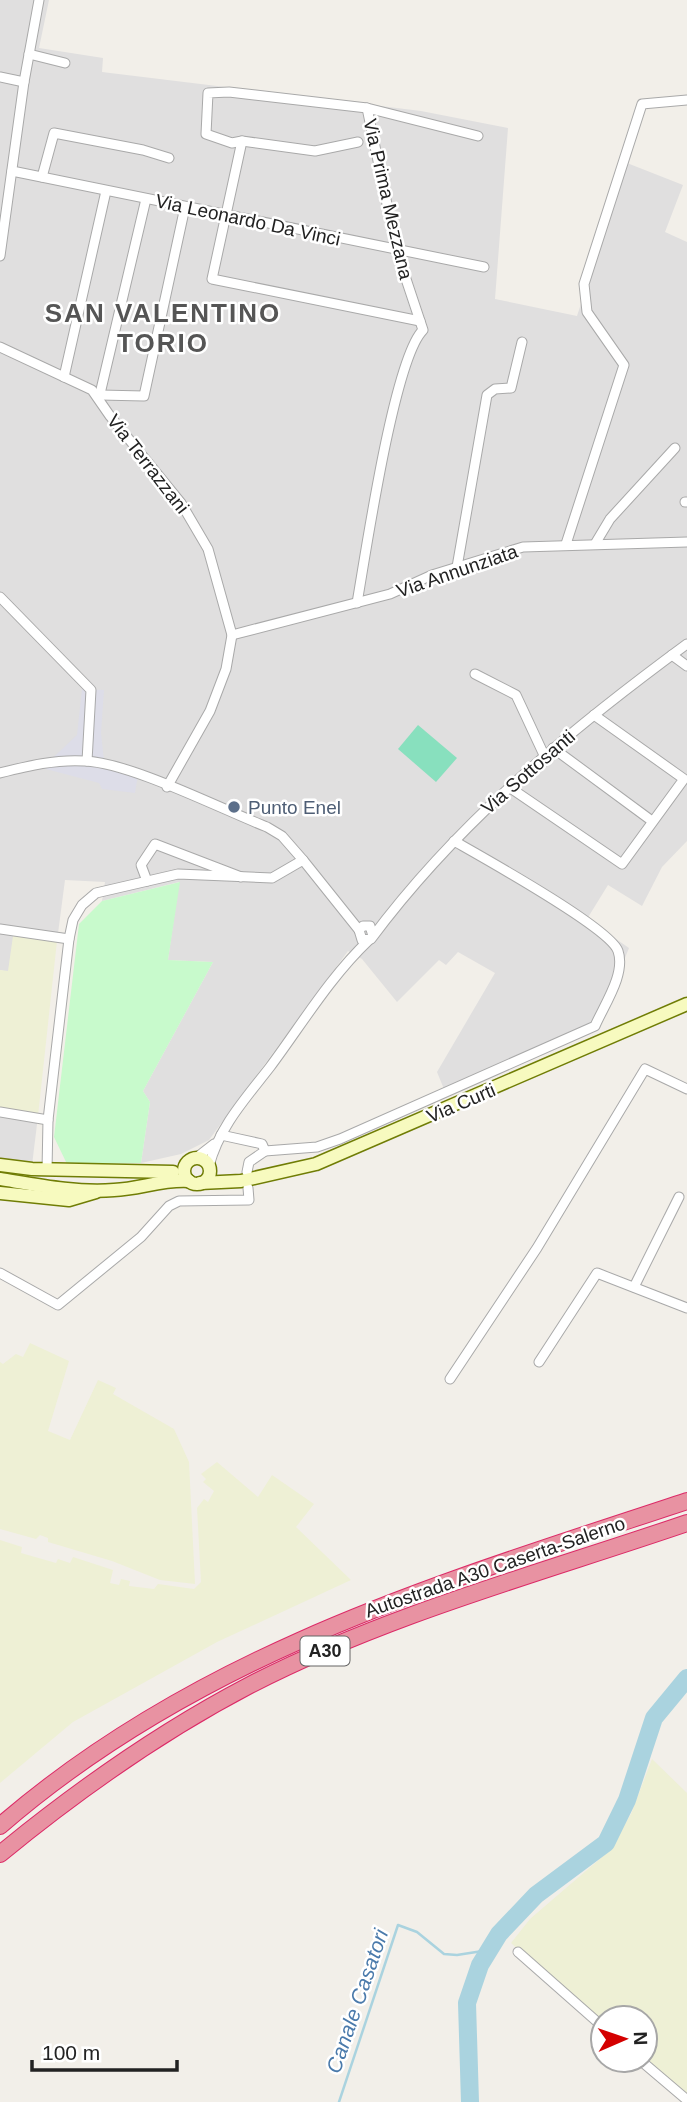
<svg xmlns="http://www.w3.org/2000/svg" width="687" height="2102" font-family="Helvetica,sans-serif">
<style>
.residential{fill:#e0dfdf}
.farmland{fill:#eef0d5}
.park{fill:#c8facc}
.pitch{fill:#88e0be}
.plaza{fill:#dddde8}
.lines{fill:none;stroke-linecap:round;stroke-linejoin:round}
.stream{stroke:#aad3df;stroke-width:2.5}
.river{stroke:#aad3df;stroke-width:18}
.street-casing{stroke:#a9a9a9;stroke-width:11}
.secondary-casing{stroke:#707d05;stroke-width:15}
.highway-casing{stroke:#dc2a67;stroke-width:18}
.street{stroke:#fff;stroke-width:9}
.secondary{stroke:#f7fabf;stroke-width:12}
.highway{stroke:#e892a2;stroke-width:16}
.service-dot{fill:#5c6f8a;stroke:#fff;stroke-width:2.5}
.labels{text-anchor:middle;dominant-baseline:central;stroke-width:5;stroke-linejoin:round;paint-order:stroke}
.shield{fill:#fff;stroke:#646464;stroke-width:2}
.shield-label{font-size:18px;font-weight:bold;fill:#222}
.street-label{font-size:19px;fill:#222;stroke:#fff}
.service-label{font-size:19px;fill:#4e5e75;stroke:#fff;text-anchor:start}
.water-label{font-size:21px;font-style:italic;fill:#4a7aab;stroke:#fff}
.district-label{font-size:26px;font-weight:bold;letter-spacing:2px;fill:#555;stroke:#fff}
</style>
<rect width="100%" height="100%" fill="#f2efe9"/>
<!-- residential -->
<g class="residential">
<path d="M0,0H49L39,48L103,58L102,72L421,111L508,128L495,299L577,316L627,163L683,185L665,232L687,242V841L662,867L642,906L608,885L587,919L629,948L597,1027L446,1094L437,1072L495,973L458,952L446,965L439,960L397,1002L362,959L348,951L209,1140L181,1154L141,1163L150,1102L143,1091L213,962L168,960L179,882L102,901L105,882L65,880L57,941L8,972L0,970Z"/>
<path d="M0,1107L38,1116L32,1165L0,1158Z"/>
</g>
<!-- farmland -->
<g class="farmland">
<path d="M13,936L57,941L38,1116L0,1107V970L8,971Z"/>
<path d="M30,1343L69,1361L48,1431L70,1440L98,1380L116,1388L113,1394L174,1429L189,1462L195,1584L160,1580L112,1561L48,1542V1538L40,1535L36,1539L0,1529V1362L3,1364L16,1354L23,1357Z"/>
<path d="M217,1462L258,1497L272,1475L314,1504L296,1527L351,1580L217,1642L73,1722L0,1783V1540L22,1547L21,1553L56,1563L58,1559L70,1563L73,1557L113,1570L110,1583L119,1585L121,1579L130,1581L129,1586L154,1589L158,1584L194,1589L201,1582L197,1508L204,1499L208,1502L214,1491L203,1482L206,1479L201,1474Z"/>
<path d="M652,1759L687,1793V2096L645,2060V2018H603V2023L511,1943L530,1919L608,1852L631,1814Z"/>
</g>
<!-- park -->
<path class="park" d="M180,882L168,960L213,962L143,1091L150,1102L141,1163L67,1164L54,1137L79,924L102,901Z"/>
<!-- pitch -->
<path class="pitch" d="M418,725L457,758L436,782L398,749Z"/>
<!-- plaza -->
<path class="plaza" d="M82,689L104,690L101,733L104,761L138,775L135,793L102,789L99,783L42,768L77,735Z"/>
<g class="lines">
<!-- stream -->
<path class="stream" d="M339,2102L398,1925L417,1932L444,1954L457,1955L489,1950"/>
<!-- river -->
<path class="river" d="M470,2102L467,2003L480,1965L499,1934L536,1895L606,1843L627,1800L654,1718L687,1678"/>
<defs>
<g id="street">
<path d="M29,54L65,63"/>
<path d="M0,77L24,82"/>
<path d="M242,141L212,279L420,321"/>
<path d="M358,142L315,151L242,141L232,143L206,134L208,93L229,92L367,108"/>
<path d="M12,171L484,267"/>
<path d="M42,177L54,133L143,150L169,158"/>
<path d="M0,256L24,82L39,0"/>
<path d="M0,347L92,390L110,416L181,503L208,549L232,635L226,669L210,711L167,787"/>
<path d="M64,377L106,191"/>
<path d="M100,395L144,396L185,207"/>
<path d="M99,398L146,199"/>
<path d="M685,502H687"/>
<path d="M566,544L624,365L587,312L584,284L642,104L687,100"/>
<path d="M595,544L610,519L675,448"/>
<path d="M457,567L487,395L495,389L511,388L522,342"/>
<path d="M0,597L91,690L87,761"/>
<path d="M357,603C366,552 394,359 423,330L397,252L367,108L478,136"/>
<path d="M232,635L390,594L432,575L523,547L687,542"/>
<path d="M672,655L687,666"/>
<path d="M475,674L516,695L544,755"/>
<path d="M553,748L652,821"/>
<path d="M0,773C28,766 56,759 85,761C131,763 221,809 267,827L282,836L303,860L359,930"/>
<path d="M509,787L622,864L684,779L594,715"/>
<path d="M147,881L141,865L155,844L241,877"/>
<path d="M0,929L69,939"/>
<path d="M373,936L370,926H363L359,930L362,940L371,939C458,822 570,730 687,644"/>
<path d="M0,1112L48,1120"/>
<path d="M221,1135L262,1144L265,1151L249,1162L247,1172"/>
<path d="M265,1151L317,1147L340,1139L595,1026C604,1005 626,974 618,951C610,928 482,857 454,841"/>
<path d="M196,1158L214,1144"/>
<path d="M209,1166C219,1127 246,1098 270,1067C302,1024 330,977 369,940"/>
<path d="M47,1170L48,1120L69,939L73,920L82,905L96,893L178,874L272,878L303,860"/>
<path d="M0,1273L58,1305L141,1237L169,1206L179,1201L249,1200L248,1188"/>
<path d="M634,1287L679,1197"/>
<path d="M539,1362L597,1273L687,1308"/>
<path d="M450,1379L537,1248L645,1069L687,1089"/>
<path d="M518,1952L603,2027"/>
<path d="M640,2060L687,2100"/>
</g>
<g id="secondary">
<circle cx="197" cy="1171" r="13"/>
<path d="M0,1165L32,1169L173,1172"/>
<path d="M0,1179C37,1185 76,1193 114,1190C140,1189 163,1179 189,1181"/>
<path d="M200,1183L241,1181L316,1164L687,1004"/>
<path d="M0,1193L69,1200L96,1192"/>
</g>
<g id="highway">
<path d="M0,1826C199,1653 443,1582 687,1501"/>
<path d="M0,1854C78,1790 160,1732 250,1685C388,1614 541,1573 687,1523"/>
</g>
</defs>
<!-- street casing -->
<use href="#street" class="street-casing"/>
<!-- secondary casing -->
<use href="#secondary" class="secondary-casing"/>
<!-- highway casing -->
<use href="#highway" class="highway-casing"/>
<!-- street -->
<use href="#street" class="street"/>
<!-- secondary -->
<use href="#secondary" class="secondary"/>
<!-- highway -->
<use href="#highway" class="highway"/>
</g>
<!-- markers -->
<circle class="service-dot" cx="234" cy="807" r="7"/>
<g class="labels">
<!-- shield labels -->
<rect class="shield" x="300.5" y="1636.5" width="49" height="29" rx="5"/>
<g class="shield-label">
<text x="325" y="1651">A30</text>
</g>
<!-- street labels -->
<g class="street-label">
<text transform="translate(388 199) rotate(77)">Via Prima Mezzana</text>
<text transform="translate(248 220) rotate(12)">Via Leonardo Da Vinci</text>
<text transform="translate(148 464) rotate(52)">Via Terrazzani</text>
<text transform="translate(457 571) rotate(-19)">Via Annunziata</text>
<text transform="translate(528 772) rotate(-41)">Via Sottosanti</text>
<text transform="translate(461 1103) rotate(-23)">Via Curti</text>
<text transform="translate(495 1567) rotate(-19)">Autostrada A30 Caserta-Salerno</text>
</g>
<!-- service labels -->
<g class="service-label">
<text x="248" y="807">Punto Enel</text>
</g>
<!-- water labels -->
<g class="water-label">
<text transform="translate(357 2001) rotate(-71)">Canale Casatori</text>
</g>
<!-- district labels -->
<g class="district-label">
<text x="163" y="313">SAN VALENTINO<tspan x="163" dy="30">TORIO</tspan></text>
</g>
</g>
<!-- north arrow -->
<g transform="translate(624 2039) rotate(88)"><circle r="33" fill="#ffffff" stroke="#a7a7a7" stroke-width="2"/>
<path d="M0-5L12 26L0 18L-12 26Z" fill="#d40000"/>
<text y="-10" font-size="19" font-weight="bold" text-anchor="middle" fill="#222222">N</text>
</g>
<!-- scale -->
<path d="M32 2060v10h145v-10" fill="none" stroke="#222222" stroke-width="3.5"/>
<text x="42" y="2060" font-size="21" fill="#222222" stroke="#ffffff" stroke-width="5" paint-order="stroke">100 m</text>
</svg>
